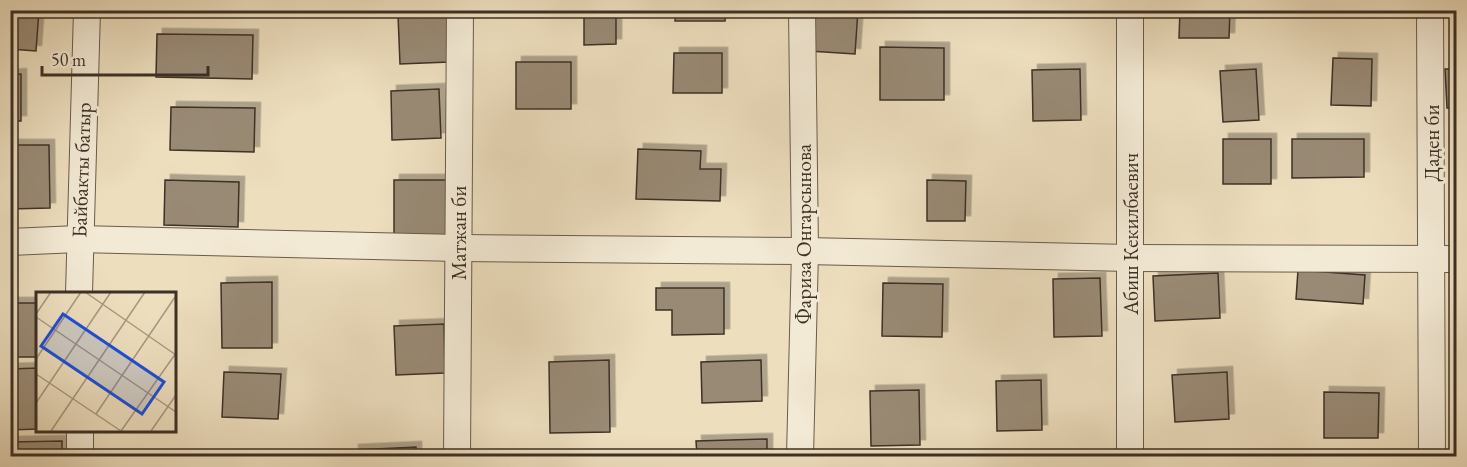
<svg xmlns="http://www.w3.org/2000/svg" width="1467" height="467" font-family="'EB Garamond',serif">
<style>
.building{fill:#998a75;stroke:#3d3026;stroke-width:1.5;filter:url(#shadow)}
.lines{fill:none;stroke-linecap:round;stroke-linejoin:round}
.street-casing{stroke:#695c4c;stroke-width:28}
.street{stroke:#f3ead5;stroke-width:26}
.labels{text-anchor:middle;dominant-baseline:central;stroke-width:6;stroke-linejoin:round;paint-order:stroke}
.street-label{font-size:21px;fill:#3d3026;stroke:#f3ead5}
.inset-road{fill:none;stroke:#a79881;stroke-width:1.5}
.view{fill:#1d4ed8;fill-opacity:0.15;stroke:#1d4ed8;stroke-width:3}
.inset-edge{fill:none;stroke:#3d3026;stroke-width:3}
</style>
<defs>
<filter id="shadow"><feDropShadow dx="5.5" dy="-5.5" stdDeviation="0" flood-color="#0004"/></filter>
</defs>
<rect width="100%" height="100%" fill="#eddebe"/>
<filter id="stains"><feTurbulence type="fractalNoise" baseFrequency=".00333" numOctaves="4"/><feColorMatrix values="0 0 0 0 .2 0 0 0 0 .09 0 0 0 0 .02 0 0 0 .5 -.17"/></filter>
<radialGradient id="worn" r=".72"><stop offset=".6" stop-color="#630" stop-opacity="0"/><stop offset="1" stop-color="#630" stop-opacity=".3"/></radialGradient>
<!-- building -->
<g class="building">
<path d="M10,10H39L36,51L10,49Z"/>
<path d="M584,10H616V44L584,45Z"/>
<path d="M676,10H726L725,21H675Z"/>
<path d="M812,10H858L855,54L809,51Z"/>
<path d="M1180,10H1230L1229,38H1179Z"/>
<path d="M447,13L449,62L400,64L398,15Z"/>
<path d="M157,34L253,35L252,79L156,77Z"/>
<path d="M880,47L944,48V100H880Z"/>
<path d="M674,53H722V93H673Z"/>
<path d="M1333,58L1372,59L1371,106L1331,105Z"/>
<rect x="516" y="62" width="55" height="47"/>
<path d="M1080,69L1081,120L1033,121L1032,70Z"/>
<path d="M1256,69L1259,120L1223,122L1220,71Z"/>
<path d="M1445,69H1456V108H1447Z"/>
<path d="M21,74V121H10V75Z"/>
<path d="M439,89L441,138L392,140L391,91Z"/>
<path d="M171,107L255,108L254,152L170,150Z"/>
<rect x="1223" y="139" width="48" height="45"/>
<path d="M1292,139H1364V177L1292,178Z"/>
<path d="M10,145H49L50,208L10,209Z"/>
<path d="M638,149L701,151L700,169H721L720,201L636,199Z"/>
<path d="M165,180L239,182L238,227L164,225Z"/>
<path d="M394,180H447L446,238H394Z"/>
<path d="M927,180L966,181L965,221H927Z"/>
<path d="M1298,270L1365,275L1363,304L1296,299Z"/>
<path d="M1218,273L1220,318L1155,321L1153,276Z"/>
<path d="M1100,278L1102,336L1054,337L1053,279Z"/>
<path d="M272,282V348H222L221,283Z"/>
<path d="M883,283L943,284L942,337L882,336Z"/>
<path d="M656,288H724V334L672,335V310H656Z"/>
<rect x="10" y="303" width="28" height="54"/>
<path d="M444,324L445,373L396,375L394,326Z"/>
<path d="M609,360L610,432L550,433L549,362Z"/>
<path d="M761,360L762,401L702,403L701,362Z"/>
<path d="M38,368V429L10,430V369Z"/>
<path d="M224,372L281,374L278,419L222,417Z"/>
<path d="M1227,372L1229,419L1175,422L1172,375Z"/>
<path d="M1041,380L1042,430L997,431L996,381Z"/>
<path d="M919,390L920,445L871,446L870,391Z"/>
<path d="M1324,392L1379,393L1378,438H1324Z"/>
<path d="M767,439V456H697L696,441Z"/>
<path d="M62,441V456H10V442Z"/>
<path d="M416,447V456H353V450Z"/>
</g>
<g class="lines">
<defs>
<g id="street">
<path d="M1430,10L1432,456"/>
<path d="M10,242L78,239L458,248L805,251L1130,258L1456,259"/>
<path d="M79,293L87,10"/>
<path d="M80,430V456"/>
<path d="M457,456L460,10"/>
<path d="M800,456L805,251L802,10"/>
<path d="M1130,456V10"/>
</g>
</defs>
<!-- street casing -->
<use href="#street" class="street-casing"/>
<!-- street -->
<use href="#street" class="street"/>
</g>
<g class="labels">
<!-- street labels -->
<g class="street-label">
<text transform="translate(1431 143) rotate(-90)">Даден би</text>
<text transform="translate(81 170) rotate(-88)">Байбакты батыр</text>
<text transform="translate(458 233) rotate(-90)">Матжан би</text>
<text transform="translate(803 234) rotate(-90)">Фариза Онгарсынова</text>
<text transform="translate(1130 234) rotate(-90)">Абиш Кекилбаевич</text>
</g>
</g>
<!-- overview -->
<g transform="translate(36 292)">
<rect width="140" height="140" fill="#eddebe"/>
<path class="inset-road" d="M49,0L140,63M0,22L15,0M0,25L140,120M0,67L45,0M0,82L85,139M0,111L75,0M60,122L139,5M15,139L109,0M85,139L140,61M115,139L140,103"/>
<path class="view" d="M27,22L128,90L106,122L5,54Z"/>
<rect width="140" height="140" class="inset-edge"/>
</g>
<!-- margin -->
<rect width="1467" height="467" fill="none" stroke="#eddebe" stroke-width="36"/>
<rect x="12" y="12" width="1443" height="443" fill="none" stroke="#3d3026" stroke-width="3"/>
<rect x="18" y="18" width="1431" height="431" fill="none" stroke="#3d3026" stroke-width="1.5"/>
<!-- scale -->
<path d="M42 66v9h166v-9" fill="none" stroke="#3d3026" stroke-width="3"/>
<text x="51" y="66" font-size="18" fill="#3d3026" stroke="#f3ead5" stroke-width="4.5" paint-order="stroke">50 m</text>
<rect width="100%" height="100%" filter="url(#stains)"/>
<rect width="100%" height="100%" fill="url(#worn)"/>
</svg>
